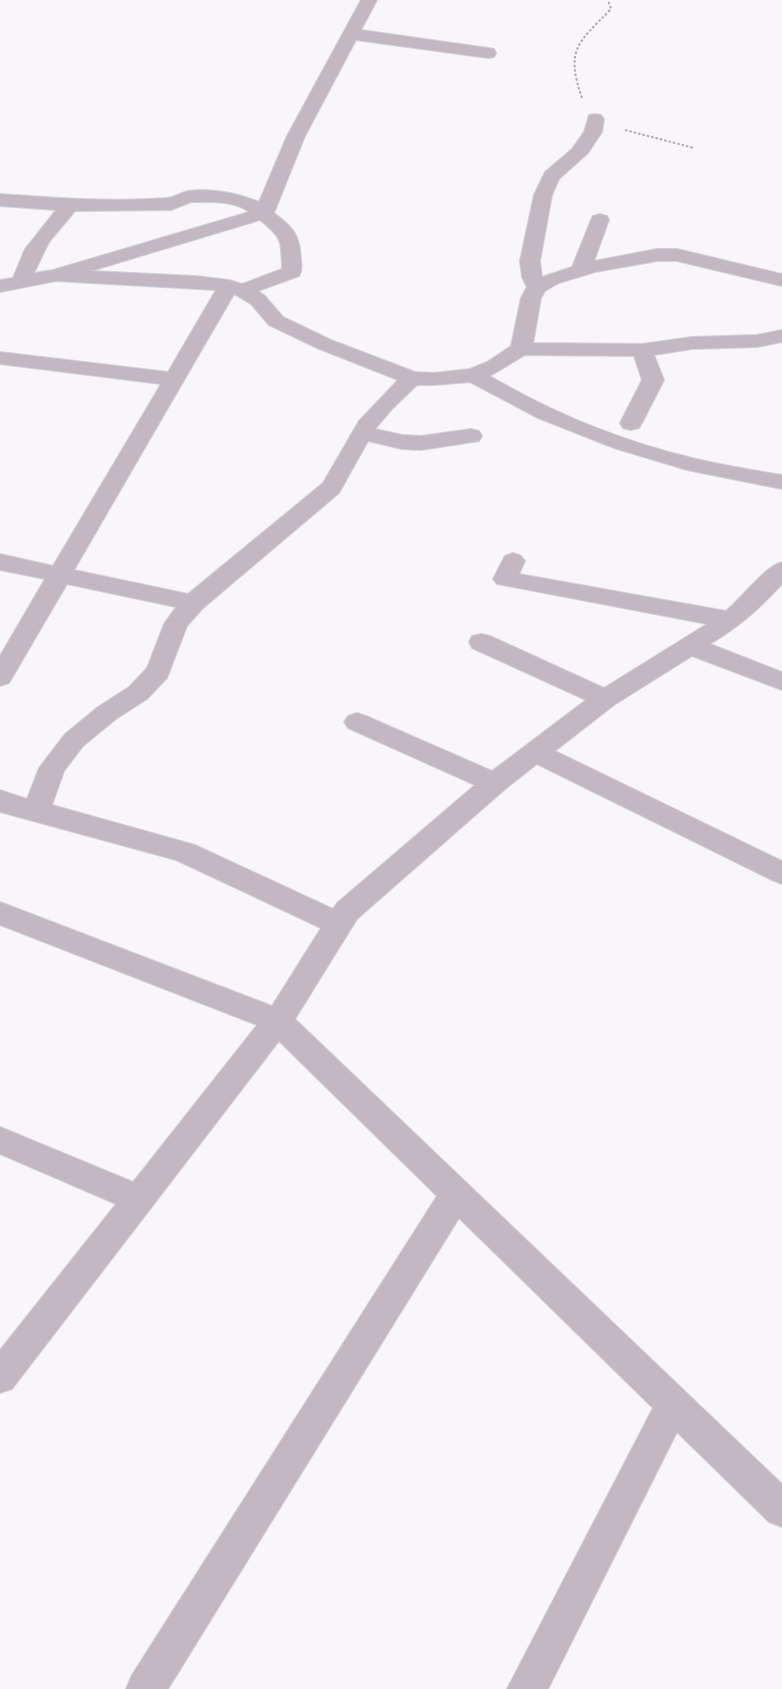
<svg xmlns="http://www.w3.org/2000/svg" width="782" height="1689" font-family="'Fira Sans Condensed',sans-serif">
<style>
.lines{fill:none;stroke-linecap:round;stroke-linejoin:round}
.street-casing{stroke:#d3d0d3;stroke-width:2}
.path{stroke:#aca9ac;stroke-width:2;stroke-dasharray:2.5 2;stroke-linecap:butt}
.street{fill:#c3b7c2;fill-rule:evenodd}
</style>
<rect width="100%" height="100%" fill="#f9f6f9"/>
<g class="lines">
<defs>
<path id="street" d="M361,0H377L361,30L488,48L494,49L496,53L494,57L488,58L356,40L305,136L274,213C294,228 300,235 301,261C302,267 302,271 299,276L258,291L265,296L283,317L331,340L415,372L434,373L470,369L487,362L511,346L521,298L527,287L522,277L520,261L534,195L545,172L572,149L584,132L589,115L595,114L601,115L604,119L602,132L588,153L559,179L552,195L540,261L542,277L572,267L591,220L593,216L600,214L607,216L609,220L594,261L657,249H677L782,274V286L677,261H657L595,272L559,283L545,291L541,298L533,343L642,344L692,337L757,335L782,330V342L757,347L692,349L654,355L664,380L642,423L639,428L631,430L623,428L620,423L642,380L634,356L525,355L490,376C552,413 622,441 692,458C721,465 752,470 782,475V489L687,470L614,448L538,418L470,382L434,385H417L392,409L375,429L402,435L421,436L471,429L479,431L482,436L479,441L421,450L402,449L368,441L339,493L202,609L187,626L167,678L147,699L116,719L83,746L64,771L52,805L195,845L333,909L337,903L475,785L348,728L344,722L348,716L357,713L366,716L492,771L586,700L472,648L469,642L472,636L481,634L490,636L604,688L707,624L497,584L493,579L505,556L513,553L521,556L525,561L519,574L726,611C742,598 764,567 782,562V584C757,611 741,625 710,644L782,672V690L692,656L614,705L555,751L782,861V884L772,880L537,764L504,790L357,919L295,1019L782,1484V1527L769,1522L677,1432L548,1689H507L653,1408L459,1218L168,1689H126L132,1675L437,1196L279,1041L12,1389L0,1393V1350L116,1204L0,1154V1127L133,1182L257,1025L0,925V902L272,1006L321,928L176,860L0,812V790L27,799L39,768L65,734L98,707L129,687L147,668L164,624L176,607L67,584L9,683L0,686V656L45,579L0,570V554L53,566L161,384L0,364V352L168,372L216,290L56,281L0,292V280L13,278L25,249L56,210L0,206V194C55,198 111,202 166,198C173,198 180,193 188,191C211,188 238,193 259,202L287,136ZM191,202C209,202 234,200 249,212L53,270L34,273L49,242L75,211L171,210ZM260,220C283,239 281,240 282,269L242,284L229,280L195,276L91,271ZM234,294L251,304L269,325L317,348L398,380L359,421L323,483L188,594L74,570Z"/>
</defs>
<!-- street casing -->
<use href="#street" class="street-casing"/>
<!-- path -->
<g class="path">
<path d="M582,98C565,49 578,43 611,9L608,0"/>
<path d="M625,130L694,148"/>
</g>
<!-- street -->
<use href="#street" class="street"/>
</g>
</svg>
